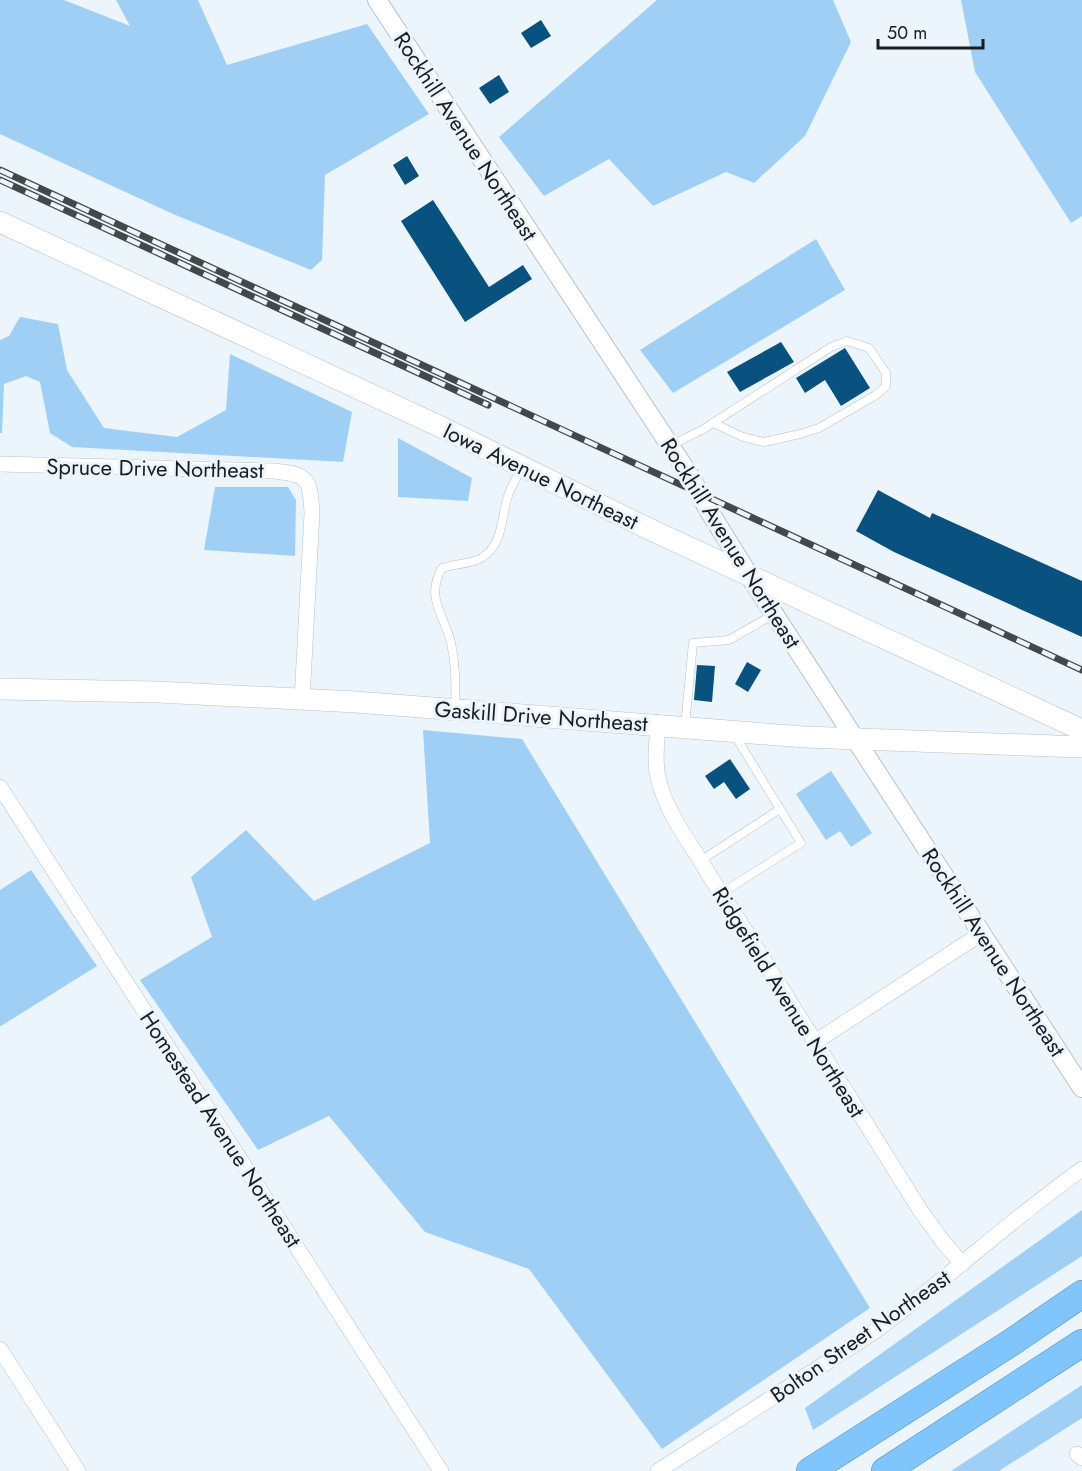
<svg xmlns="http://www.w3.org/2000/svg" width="1082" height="1471" font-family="Jost,sans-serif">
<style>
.green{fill:#a0cff6}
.building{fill:#09517e}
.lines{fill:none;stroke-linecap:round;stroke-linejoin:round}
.service-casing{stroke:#b8c1c8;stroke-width:9}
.minor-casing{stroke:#b8c1c8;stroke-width:16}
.tertiary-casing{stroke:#b8c1c8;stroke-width:20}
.secondary-casing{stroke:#b8c1c8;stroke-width:22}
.motorway-casing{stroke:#5c8aaf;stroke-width:28}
.service{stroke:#fff;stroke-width:8}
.minor{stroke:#fff;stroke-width:15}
.tertiary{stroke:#fff;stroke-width:18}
.secondary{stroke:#fff;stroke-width:21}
.motorway{stroke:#80c5fc;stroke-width:27}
.rail-casing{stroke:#43484b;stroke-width:7}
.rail{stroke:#ecf5fc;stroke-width:4.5;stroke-dasharray:14;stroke-linecap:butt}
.labels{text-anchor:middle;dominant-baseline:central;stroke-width:6;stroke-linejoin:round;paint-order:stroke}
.street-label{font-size:22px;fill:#1a1d20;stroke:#ecf5fc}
</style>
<rect width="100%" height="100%" fill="#ecf5fc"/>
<!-- green -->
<g class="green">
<path d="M0,0H64L130,26L116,0H198L227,65L367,24L429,114L325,175L322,260L311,270L173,214L0,134Z"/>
<path d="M657,0H833L851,42L805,136L754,183L726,172L653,206L609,159L544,196L499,137Z"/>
<path d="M961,0H1082V216L1071,223L975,72Z"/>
<path d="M816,239L845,290L673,393L640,350Z"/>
<path d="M20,317L58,324L67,370L104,428L177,437L226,410L230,354L352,412L343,462L72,447L50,433L40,382L26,376L4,384L2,433H0V340L9,336Z"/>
<path d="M398,438L472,478L468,501L398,497Z"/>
<path d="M215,487H288L296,500L295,556L204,550Z"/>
<path d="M423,730L522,739L870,1308L662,1449L529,1269L425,1232L329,1116L258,1150L140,980L212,937L191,877L246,830L314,901L430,843Z"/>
<path d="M831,771L872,833L851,847L840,831L826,840L796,794Z"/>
<path d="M31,870L97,966L1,1026H0V890Z"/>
<path d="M1082,1210V1256L813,1430L805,1408Z"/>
<path d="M1082,1385V1418L999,1471H951Z"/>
</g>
<!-- building -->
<g class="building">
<path d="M541,20L551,36L531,48L521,33Z"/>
<path d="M499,75L509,92L490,104L479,88Z"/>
<path d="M407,156L419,176L405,185L393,165Z"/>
<path d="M433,200L489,287L523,265L532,279L465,322L401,221Z"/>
<path d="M781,342L794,362L740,392L727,372Z"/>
<path d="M845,348L870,388L841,406L825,380L805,393L796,378Z"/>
<path d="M878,490L930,518L932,513L1082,581V637L894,552L856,531Z"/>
<path d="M747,662L761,670L748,692L735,684Z"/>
<path d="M697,665L715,666L712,702L694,700Z"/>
<path d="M730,759L750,789L736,799L724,782L714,789L705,776Z"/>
</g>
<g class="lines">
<defs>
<g id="service">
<path d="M671,445L702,430L831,347L847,341L869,348L886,373V386L876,395L819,428L800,434L764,442L743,437L713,423"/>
<path d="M455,708C456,686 456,665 451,643C444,614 425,598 442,568C455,563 471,565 483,557C504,544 501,514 509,493C513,484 517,476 522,467"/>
<path d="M685,726L693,643L729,640L774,614"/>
<path d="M700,861L780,809"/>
<path d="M720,894L801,843L734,734"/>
</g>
<g id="minor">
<path d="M0,464L273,471C309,474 310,479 312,513L302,700"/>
<path d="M658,725C657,742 654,760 658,777C664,805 680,829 695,852C709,875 723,897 738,919L920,1210L944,1243L962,1264"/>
<path d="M0,787L441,1471"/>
<path d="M815,1042L982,933"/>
<path d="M0,1349L78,1471"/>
<path d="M1077,1454L1082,1458"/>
<path d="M658,1471L871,1334C944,1282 1009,1221 1082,1169"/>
</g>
<path id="tertiary" d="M377,0L692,479L706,506L750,577L1082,1088"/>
<g id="secondary">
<path d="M0,222L441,427L647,528L1082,730"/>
<path d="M0,689L158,692L356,702L804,737L1082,747"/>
</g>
<g id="motorway">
<path d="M810,1471L1012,1342L1082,1294"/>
<path d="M885,1471L1082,1343"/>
</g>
</defs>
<!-- service casing -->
<use href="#service" class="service-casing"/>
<!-- minor casing -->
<use href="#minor" class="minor-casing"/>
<!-- tertiary casing -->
<use href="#tertiary" class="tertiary-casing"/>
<!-- secondary casing -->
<use href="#secondary" class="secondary-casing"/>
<!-- motorway casing -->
<use href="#motorway" class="motorway-casing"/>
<!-- service -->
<use href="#service" class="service"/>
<!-- minor -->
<use href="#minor" class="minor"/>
<!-- tertiary -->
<use href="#tertiary" class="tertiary"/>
<!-- secondary -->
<use href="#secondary" class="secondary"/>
<!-- motorway -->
<use href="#motorway" class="motorway"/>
<defs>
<g id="rail">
<path d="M0,170L1082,670"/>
<path d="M0,180L488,405"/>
</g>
</defs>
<!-- rail casing -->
<use href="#rail" class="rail-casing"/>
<!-- rail -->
<use href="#rail" class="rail"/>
</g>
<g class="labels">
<!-- street labels -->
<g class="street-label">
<text transform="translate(466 136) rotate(57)">Rockhill Avenue Northeast</text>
<text transform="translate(155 468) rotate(1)">Spruce Drive Northeast</text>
<text transform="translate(541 476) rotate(26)">Iowa Avenue Northeast</text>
<text transform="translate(731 543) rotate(58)">Rockhill Avenue Northeast</text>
<text transform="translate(541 716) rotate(4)">Gaskill Drive Northeast</text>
<text transform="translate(994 952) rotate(57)">Rockhill Avenue Northeast</text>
<text transform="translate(789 1002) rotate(58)">Ridgefield Avenue Northeast</text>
<text transform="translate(221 1129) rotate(57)">Homestead Avenue Northeast</text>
<text transform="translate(860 1336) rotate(-35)">Bolton Street Northeast</text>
</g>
</g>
<!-- scale -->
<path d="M878 39v9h105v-9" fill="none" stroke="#1a1d20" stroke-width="3"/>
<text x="887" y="39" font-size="18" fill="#1a1d20" stroke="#ecf5fc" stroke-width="4.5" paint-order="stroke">50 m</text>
</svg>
